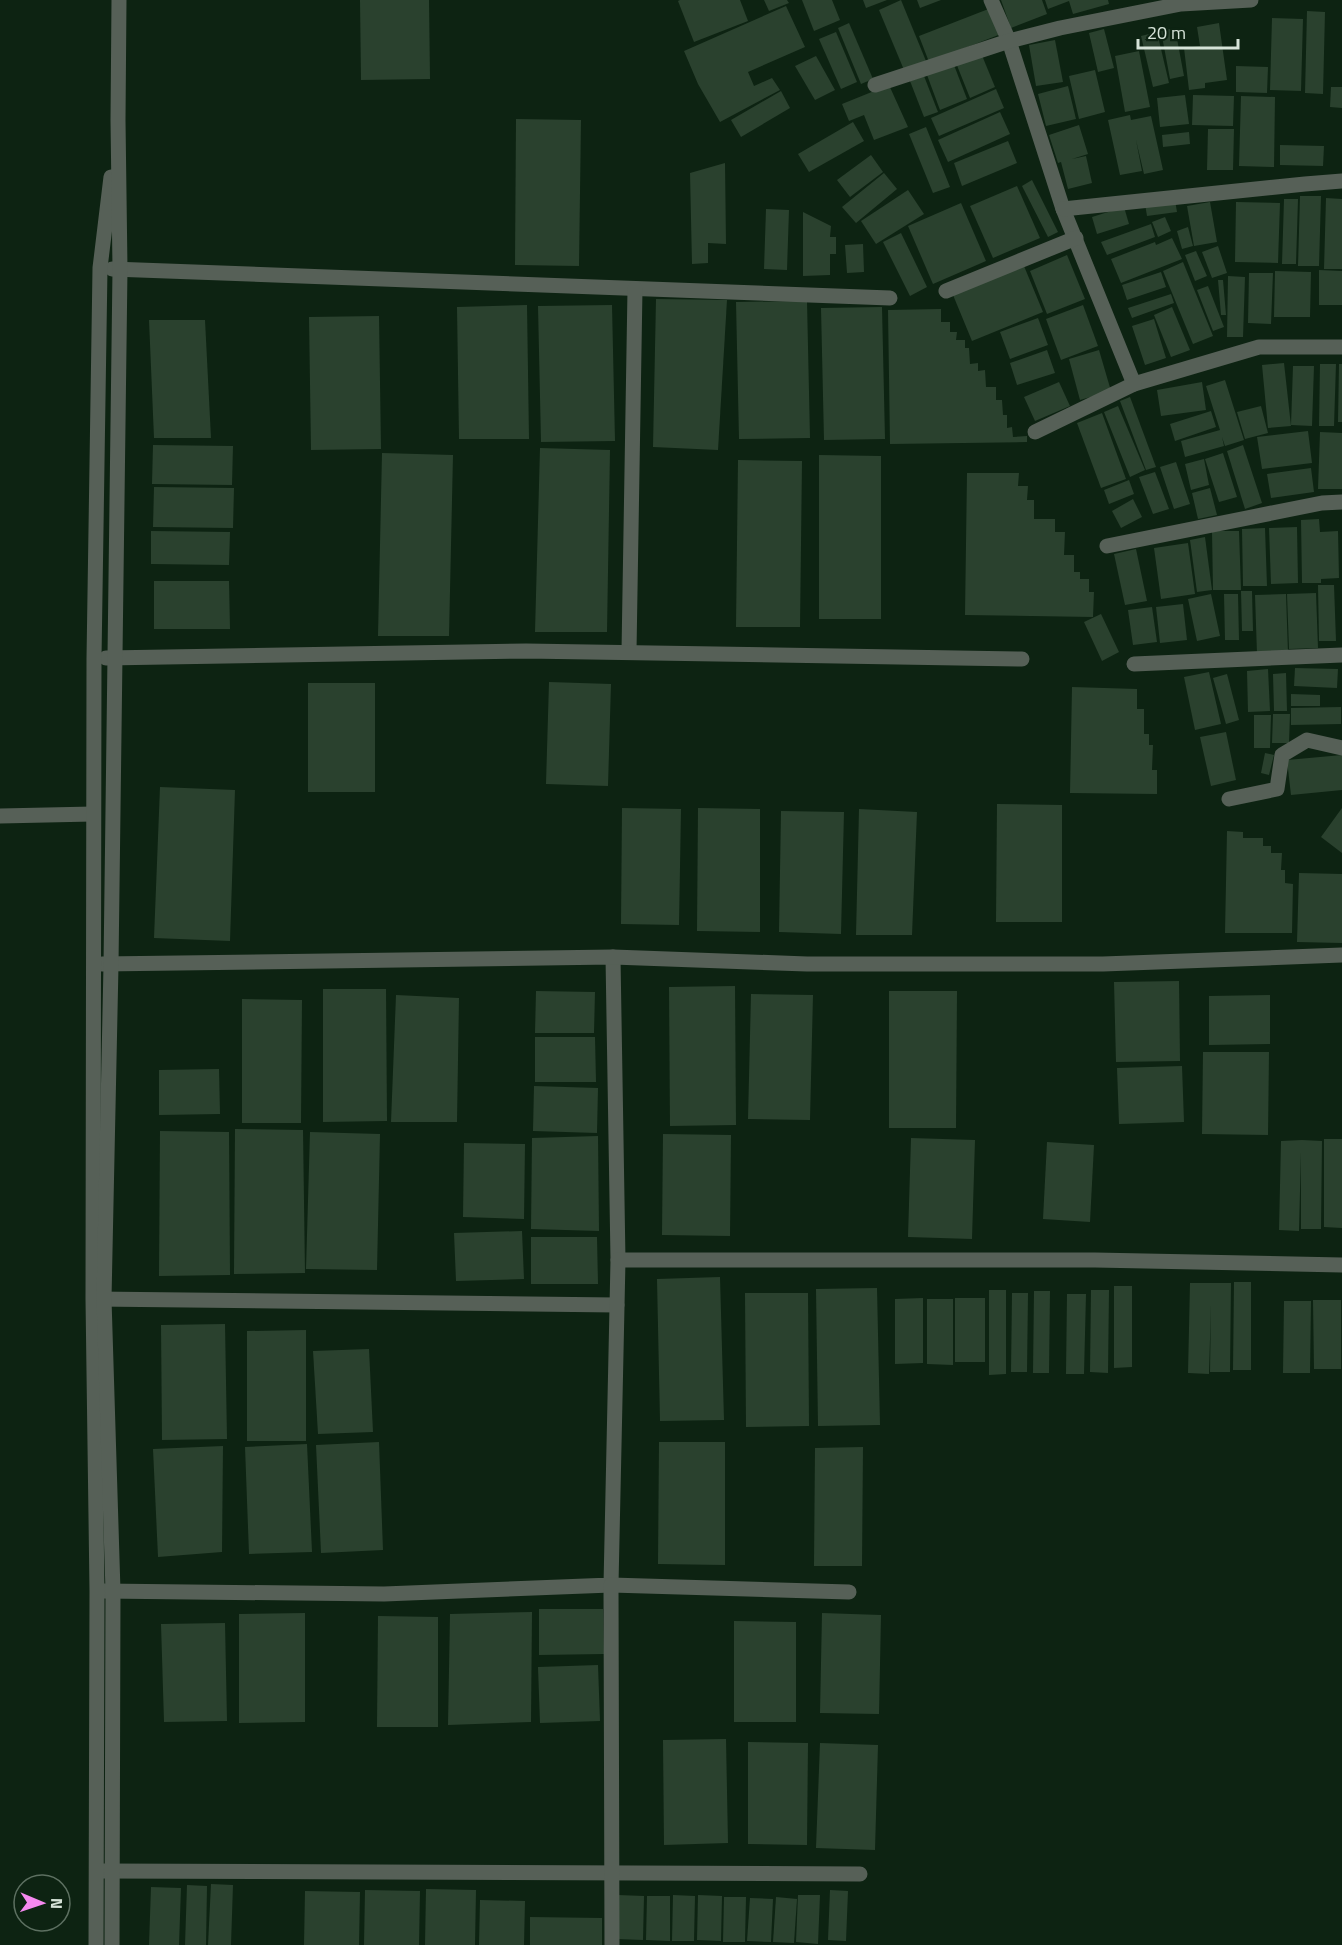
<svg xmlns="http://www.w3.org/2000/svg" width="1342" height="1945" font-family="'Titillium Web',sans-serif">
<style>
.building{fill:#2a412e}
.lines{fill:none;stroke-linecap:round;stroke-linejoin:round}
.street{stroke:#566057;stroke-width:15}
</style>
<rect width="100%" height="100%" fill="#0d2312"/>
<!-- building -->
<g class="building">
<path d="M360,0H429L430,79L361,80Z"/>
<path d="M680,0H740L748,21L694,42L678,1Z"/>
<path d="M764,0H787L789,3L769,11Z"/>
<path d="M802,0H832L840,20L814,31Z"/>
<path d="M863,0H887L866,8Z"/>
<path d="M901,0L926,61L904,70L879,10Z"/>
<path d="M917,0H941L920,8Z"/>
<path d="M1001,0H1042L1047,14L1011,28Z"/>
<path d="M1045,0H1108L1109,4L1073,14L1069,1L1048,9Z"/>
<path d="M786,6L805,47L748,72L754,86L772,78L780,90L720,122L698,84L684,51Z"/>
<path d="M991,8L1001,34L929,62L919,36Z"/>
<path d="M1307,11L1325,12L1323,94L1305,93Z"/>
<path d="M1272,18L1303,19L1301,91L1270,90Z"/>
<path d="M849,23L873,79L861,84L838,28Z"/>
<path d="M1219,23L1227,80L1205,83V88L1189,90L1184,48L1200,46L1197,27Z"/>
<path d="M1175,28L1184,76L1170,79L1161,31Z"/>
<path d="M1104,29L1114,68L1098,72L1089,33Z"/>
<path d="M836,32L857,82L841,89L819,39Z"/>
<path d="M1157,32L1169,83L1153,87L1141,36Z"/>
<path d="M1055,40L1063,82L1036,86L1029,45Z"/>
<path d="M1139,51L1150,107L1125,112L1115,56Z"/>
<path d="M981,53L995,87L970,98L956,63Z"/>
<path d="M816,56L835,90L815,100L795,66Z"/>
<path d="M954,65L967,99L940,110L927,75Z"/>
<path d="M1236,66L1268,67L1267,93L1236,92Z"/>
<path d="M1095,70L1105,112L1079,119L1069,76Z"/>
<path d="M924,76L938,112L924,117L910,81Z"/>
<path d="M889,85L908,127L874,140L864,115L849,121L842,104Z"/>
<path d="M1068,86L1076,119L1046,126L1038,94Z"/>
<path d="M1331,87H1342V108L1330,107Z"/>
<path d="M996,89L1004,108L939,136L931,118Z"/>
<path d="M781,91L790,108L741,137L731,120Z"/>
<path d="M1185,95L1189,124L1160,127L1157,98Z"/>
<path d="M1193,95L1234,96L1233,126L1192,125Z"/>
<path d="M1241,96L1275,97L1274,167L1239,166Z"/>
<path d="M1000,112L1010,134L948,162L938,140Z"/>
<path d="M1130,115L1131,120L1151,116L1163,170L1144,174L1136,140L1142,171L1120,175L1108,120Z"/>
<path d="M516,119L581,120L579,266L515,265Z"/>
<path d="M853,122L864,141L809,172L798,154Z"/>
<path d="M1079,125L1088,154L1072,159L1086,156L1092,183L1068,189L1061,162L1058,163L1049,135Z"/>
<path d="M926,127L950,187L933,193L909,134Z"/>
<path d="M1208,129H1234L1233,170H1207Z"/>
<path d="M1189,132L1190,144L1163,147L1162,135Z"/>
<path d="M1008,141L1017,163L962,186L954,163Z"/>
<path d="M1280,145L1324,146L1323,166L1280,165Z"/>
<path d="M871,155L883,172L850,197L837,180Z"/>
<path d="M725,163L726,244L708,243V263L692,264L690,173Z"/>
<path d="M884,173L897,189L856,223L842,207Z"/>
<path d="M1032,180L1058,232L1048,237L1022,186Z"/>
<path d="M1017,186L1040,238L993,258L970,206Z"/>
<path d="M908,190L924,214L876,244L861,221Z"/>
<path d="M1300,196H1321L1319,266H1298Z"/>
<path d="M1326,198L1342,199V269H1324Z"/>
<path d="M1284,199H1298L1296,264H1282Z"/>
<path d="M1175,200L1177,212L1147,216L1145,204Z"/>
<path d="M1210,202L1217,242L1194,246L1187,206Z"/>
<path d="M1236,202L1280,203L1278,263L1235,262Z"/>
<path d="M961,203L986,261L933,284L908,226Z"/>
<path d="M1124,207L1129,224L1097,234L1092,217Z"/>
<path d="M766,209L789,210L787,270L764,269Z"/>
<path d="M803,212L831,226L830,237H836V254H830V275L803,276Z"/>
<path d="M1165,217L1171,231L1158,237L1152,222Z"/>
<path d="M1151,224L1155,237L1107,255L1101,242Z"/>
<path d="M1188,227L1193,246L1182,249L1177,231Z"/>
<path d="M901,233L927,287L910,296L883,242Z"/>
<path d="M1172,238L1182,259L1121,283L1111,259L1155,242L1156,245Z"/>
<path d="M863,244L864,272L847,273L845,245Z"/>
<path d="M1218,246L1227,273L1212,278L1202,252Z"/>
<path d="M1196,251L1207,276L1195,281L1185,255Z"/>
<path d="M1067,255L1085,299L1047,314L1030,271Z"/>
<path d="M1183,262L1213,336L1193,344L1163,271Z"/>
<path d="M1024,266L1043,312L972,341L953,295Z"/>
<path d="M1319,270L1342,271V305H1319Z"/>
<path d="M1275,271L1311,272L1310,317H1274Z"/>
<path d="M1161,272L1166,287L1127,300L1122,285Z"/>
<path d="M1249,273H1273L1271,324L1248,323Z"/>
<path d="M1228,276L1245,277L1243,337H1227Z"/>
<path d="M1218,280H1223L1226,315H1221Z"/>
<path d="M1208,286L1224,327L1213,331L1197,290Z"/>
<path d="M1171,294L1174,303L1132,318L1128,308Z"/>
<path d="M656,299L727,300L718,450L653,447Z"/>
<path d="M807,301L810,438L739,439L736,302Z"/>
<path d="M527,305L529,439H459L457,307Z"/>
<path d="M612,305L615,441L541,442L538,306Z"/>
<path d="M1083,305L1098,346L1061,360L1046,319Z"/>
<path d="M882,307L885,439L824,440L821,308Z"/>
<path d="M1172,307L1190,350L1171,357L1154,315Z"/>
<path d="M941,309V322H950V332H957L956,340H965V348H969L970,364L978,363V371L985,370L986,387H996V400H1002L1003,415H1007V428L1012,427L1013,437L1027,436V442L890,444L888,310Z"/>
<path d="M379,316L381,449L311,450L309,317Z"/>
<path d="M1038,318L1048,345L1010,359L1000,332Z"/>
<path d="M1154,319L1166,358L1145,365L1132,326Z"/>
<path d="M149,320H205L211,438H154Z"/>
<path d="M1047,350L1055,373L1017,385L1010,363Z"/>
<path d="M1099,350L1111,391L1080,400L1069,359Z"/>
<path d="M1284,363L1291,426L1268,428L1262,365Z"/>
<path d="M1320,364H1336L1334,426H1319Z"/>
<path d="M1339,364H1342V422H1338Z"/>
<path d="M1293,366H1314L1312,426L1291,425Z"/>
<path d="M1225,380L1244,440L1225,446L1222,437L1224,446L1185,457L1181,441L1220,430L1206,386Z"/>
<path d="M1059,382L1070,406L1035,421L1024,397Z"/>
<path d="M1202,382L1206,410L1161,416L1157,390Z"/>
<path d="M1130,397L1156,467L1146,470L1120,401Z"/>
<path d="M1118,406L1145,470L1130,477L1104,412Z"/>
<path d="M1261,406L1268,433L1245,439L1237,412Z"/>
<path d="M1211,411L1216,427L1175,441L1170,424Z"/>
<path d="M1102,413L1126,479L1101,488L1077,423Z"/>
<path d="M1308,431L1312,463L1262,469L1257,437Z"/>
<path d="M1320,432L1342,433V489H1318Z"/>
<path d="M153,445L233,446L232,485L152,484Z"/>
<path d="M1243,445L1262,503L1245,509L1227,451Z"/>
<path d="M540,448L610,450L607,632H535Z"/>
<path d="M382,453L453,455L449,636H378Z"/>
<path d="M1223,453L1237,497L1219,502L1205,459Z"/>
<path d="M819,455L881,456V619H819Z"/>
<path d="M1204,459L1209,485L1191,490L1185,464Z"/>
<path d="M738,460L802,461L800,627H736Z"/>
<path d="M1176,462L1190,504L1174,509L1160,467Z"/>
<path d="M1311,468L1314,492L1271,498L1267,474Z"/>
<path d="M1155,472L1169,509L1153,514L1139,477Z"/>
<path d="M967,473H1019L1018,486H1028L1027,500H1034V519H1055V532H1065L1064,555H1074V572H1080V579H1089V592H1094L1093,617L965,615Z"/>
<path d="M1129,480L1134,494L1109,504L1104,490Z"/>
<path d="M154,487L234,488L233,528L153,527Z"/>
<path d="M1210,488L1217,515L1198,519L1192,493Z"/>
<path d="M1133,499L1142,517L1121,528L1112,511Z"/>
<path d="M1319,519L1320,532L1338,531L1339,578L1321,579V583H1302L1301,520Z"/>
<path d="M1297,527L1298,583L1271,584L1269,528Z"/>
<path d="M1265,528L1267,586H1243L1242,529Z"/>
<path d="M151,531L230,532L229,565L151,564Z"/>
<path d="M1212,531H1239L1241,590H1213Z"/>
<path d="M1205,537L1212,590L1197,592L1190,540Z"/>
<path d="M1188,543L1195,594L1161,599L1154,548Z"/>
<path d="M1136,549L1147,601L1125,605L1114,554Z"/>
<path d="M154,581H229L230,629H154Z"/>
<path d="M1318,585H1334L1336,641H1319Z"/>
<path d="M1241,591H1252L1253,631H1242Z"/>
<path d="M1316,593L1318,648L1289,649L1287,594Z"/>
<path d="M1211,594L1220,636L1197,641L1188,599Z"/>
<path d="M1224,594H1238L1239,640H1225Z"/>
<path d="M1286,594L1288,653L1257,654L1255,595Z"/>
<path d="M1183,604L1187,640L1160,643L1156,607Z"/>
<path d="M1152,607L1157,642L1133,645L1128,610Z"/>
<path d="M1101,614L1119,652L1102,661L1084,622Z"/>
<path d="M1295,668L1338,669L1337,688L1294,686Z"/>
<path d="M1268,669L1270,711L1248,712L1247,671Z"/>
<path d="M1209,672L1221,724L1195,730L1184,677Z"/>
<path d="M1286,673L1287,711H1274L1273,674Z"/>
<path d="M1227,674L1239,720L1226,724L1213,678Z"/>
<path d="M549,682L611,684L608,786L546,784Z"/>
<rect x="308" y="683" width="67" height="109"/>
<path d="M1072,687L1137,689V709H1144V734H1149V745H1153L1152,770H1157V794L1070,793Z"/>
<path d="M1291,694L1320,695V706H1291Z"/>
<path d="M1341,707V724L1291,725V708Z"/>
<path d="M1273,714H1290L1289,743H1272Z"/>
<path d="M1254,715H1271L1270,748H1254Z"/>
<path d="M1226,732L1236,780L1211,786L1200,737Z"/>
<path d="M1265,753L1274,755L1269,775L1261,773Z"/>
<path d="M1342,755V790L1291,795L1287,760Z"/>
<path d="M160,787L235,790L230,941L154,938Z"/>
<path d="M997,804L1062,805V922H996Z"/>
<path d="M622,808L681,809L679,925L621,924Z"/>
<path d="M698,808L760,809V932L697,931Z"/>
<path d="M1342,808V853L1321,837Z"/>
<path d="M859,809L917,812L912,935H856Z"/>
<path d="M781,811L844,812L841,934L779,932Z"/>
<path d="M1227,831L1243,832V838H1263V846H1271V853H1282L1281,870H1285V883L1293,884L1292,933H1225Z"/>
<path d="M1299,873L1342,874V943L1297,942Z"/>
<path d="M1179,981L1180,1061L1116,1062L1114,982Z"/>
<path d="M735,986L736,1125L670,1126L669,987Z"/>
<path d="M323,989H386L387,1121L323,1122Z"/>
<path d="M536,991L595,992L594,1033H535Z"/>
<path d="M889,991H957L956,1128H889Z"/>
<path d="M751,994L813,995L810,1120L748,1119Z"/>
<path d="M396,995L459,998L457,1122H391Z"/>
<path d="M1270,995V1044L1209,1045V996Z"/>
<path d="M242,999L302,1000L301,1123H242Z"/>
<path d="M535,1037H595L596,1082H535Z"/>
<path d="M1203,1052H1269L1268,1135L1202,1134Z"/>
<path d="M1182,1066L1184,1122L1119,1124L1117,1068Z"/>
<path d="M219,1069L220,1114L159,1115V1070Z"/>
<path d="M534,1086L598,1088L597,1133L533,1131Z"/>
<path d="M235,1129L303,1130L305,1273L234,1274Z"/>
<path d="M160,1131L229,1132L230,1275L159,1276Z"/>
<path d="M310,1132L380,1134L377,1270L306,1269Z"/>
<path d="M663,1134L731,1135L730,1236L662,1235Z"/>
<path d="M598,1136L599,1231L531,1229L532,1138Z"/>
<path d="M911,1138L975,1140L972,1239L908,1237Z"/>
<path d="M1324,1139H1342V1228L1324,1227Z"/>
<path d="M1302,1140L1322,1141L1321,1229H1301V1152L1299,1231L1279,1230L1281,1141Z"/>
<path d="M1047,1142L1094,1145L1090,1222L1043,1219Z"/>
<path d="M464,1143L525,1144L524,1219L463,1217Z"/>
<path d="M522,1231L524,1279L456,1281L454,1233Z"/>
<path d="M531,1237H597L598,1284H531Z"/>
<path d="M720,1277L724,1420L660,1421L657,1279Z"/>
<path d="M1234,1282H1251V1370H1233Z"/>
<path d="M1190,1283H1231L1230,1372H1210L1211,1304L1209,1374L1188,1373Z"/>
<path d="M1114,1286H1132V1367L1114,1368Z"/>
<path d="M877,1288L880,1425L818,1426L816,1289Z"/>
<path d="M989,1290H1006V1374L989,1375Z"/>
<path d="M1091,1290H1109L1108,1373L1090,1372Z"/>
<path d="M1034,1291H1050L1049,1373H1033Z"/>
<path d="M745,1293H808L809,1426L746,1427Z"/>
<path d="M1012,1293H1028L1027,1372H1011Z"/>
<path d="M1067,1294H1086L1084,1374H1066Z"/>
<path d="M923,1298V1363L895,1364V1299Z"/>
<rect x="955" y="1298" width="30" height="64"/>
<path d="M927,1299H953V1365L927,1364Z"/>
<path d="M1313,1300H1341V1369H1314Z"/>
<path d="M1284,1301H1311L1310,1373H1283Z"/>
<path d="M225,1324L227,1439L162,1440L161,1325Z"/>
<path d="M306,1330V1441H247V1331Z"/>
<path d="M369,1349L373,1432L318,1434L313,1351Z"/>
<path d="M379,1442L383,1550L321,1553L316,1445Z"/>
<path d="M659,1442H725V1565L658,1564Z"/>
<path d="M307,1444L312,1552L249,1554L245,1447Z"/>
<path d="M223,1446L222,1552L158,1557L153,1449Z"/>
<path d="M863,1447L862,1566H814L815,1448Z"/>
<path d="M539,1609H603L604,1654L539,1655Z"/>
<path d="M532,1612L531,1722L448,1725L450,1614Z"/>
<path d="M305,1613V1722L239,1723V1614Z"/>
<path d="M822,1613L881,1615L879,1714L820,1713Z"/>
<path d="M378,1616L438,1617V1727H377Z"/>
<path d="M734,1621L796,1622V1722H734Z"/>
<path d="M225,1623L227,1721L164,1722L161,1624Z"/>
<path d="M598,1665L600,1721L540,1723L538,1667Z"/>
<path d="M726,1739L728,1843L664,1845L663,1740Z"/>
<path d="M748,1742L808,1743L807,1845L748,1844Z"/>
<path d="M820,1743L878,1745L875,1850L816,1848Z"/>
<path d="M211,1884L233,1885L231,1945H208Z"/>
<path d="M187,1885L207,1886L206,1945H185Z"/>
<path d="M151,1887L181,1888L179,1945H149Z"/>
<path d="M426,1889L476,1890L475,1945H425Z"/>
<path d="M365,1890L420,1891L419,1945H364Z"/>
<path d="M830,1890L848,1891L846,1941L828,1940Z"/>
<path d="M305,1891L360,1892L359,1945H304Z"/>
<path d="M618,1895L644,1896L643,1940L617,1939Z"/>
<path d="M673,1895L695,1896L694,1941H672Z"/>
<path d="M698,1895L722,1896L721,1941L697,1940Z"/>
<path d="M798,1895H820L818,1944L796,1942Z"/>
<path d="M647,1896H670V1941L646,1940Z"/>
<path d="M724,1897H746L745,1942H723Z"/>
<path d="M776,1897L797,1899L794,1943L773,1942Z"/>
<path d="M750,1898L773,1899L771,1942L747,1941Z"/>
<path d="M480,1900L525,1901L524,1945H479Z"/>
<path d="M530,1917L602,1918V1945H530Z"/>
</g>
<g class="lines">
<!-- street -->
<g class="street">
<path d="M991,0L1009,41L1063,209L1134,384L1259,347H1342"/>
<path d="M875,85L1009,41L1060,28L1181,4L1251,0"/>
<path d="M1063,209L1305,184L1342,181"/>
<path d="M112,269L890,298"/>
<path d="M946,291L1076,238"/>
<path d="M1035,432L1134,384"/>
<path d="M1107,546L1322,503L1342,502"/>
<path d="M629,652L635,289"/>
<path d="M106,658L526,651L1022,659"/>
<path d="M1134,664L1342,655"/>
<path d="M1229,799L1277,789L1282,755L1307,740L1342,748"/>
<path d="M0,816L93,814"/>
<path d="M613,957L618,1260"/>
<path d="M102,964L613,957L807,964H1103L1342,955"/>
<path d="M95,1299L617,1305"/>
<path d="M103,1591L384,1594L611,1585L618,1260H1095L1342,1265"/>
<path d="M101,1871L860,1874"/>
<path d="M96,1945L97,1591L93,1299L94,659L100,268L111,177"/>
<path d="M112,1945L113,1591L104,1299L111,965L120,269L118,120L119,0"/>
<path d="M612,1945L611,1585L849,1592"/>
</g>
</g>
<!-- north arrow -->
<g transform="translate(42 1903) rotate(92)"><circle r="28" fill="#0d2312" stroke="#5d7061" stroke-width="1.5"/>
<path d="M0-4.5L10 22L0 15L-10 22Z" fill="#f589ef"/>
<text y="-9" font-size="16" font-weight="bold" text-anchor="middle" fill="#d6e3d8">N</text>
</g>
<!-- scale -->
<path d="M1138 39v9h100v-9" fill="none" stroke="#d6e3d8" stroke-width="3"/>
<text x="1147" y="39" font-size="18" fill="#d6e3d8" stroke="#0d2312" stroke-width="4.5" paint-order="stroke">20 m</text>
</svg>
